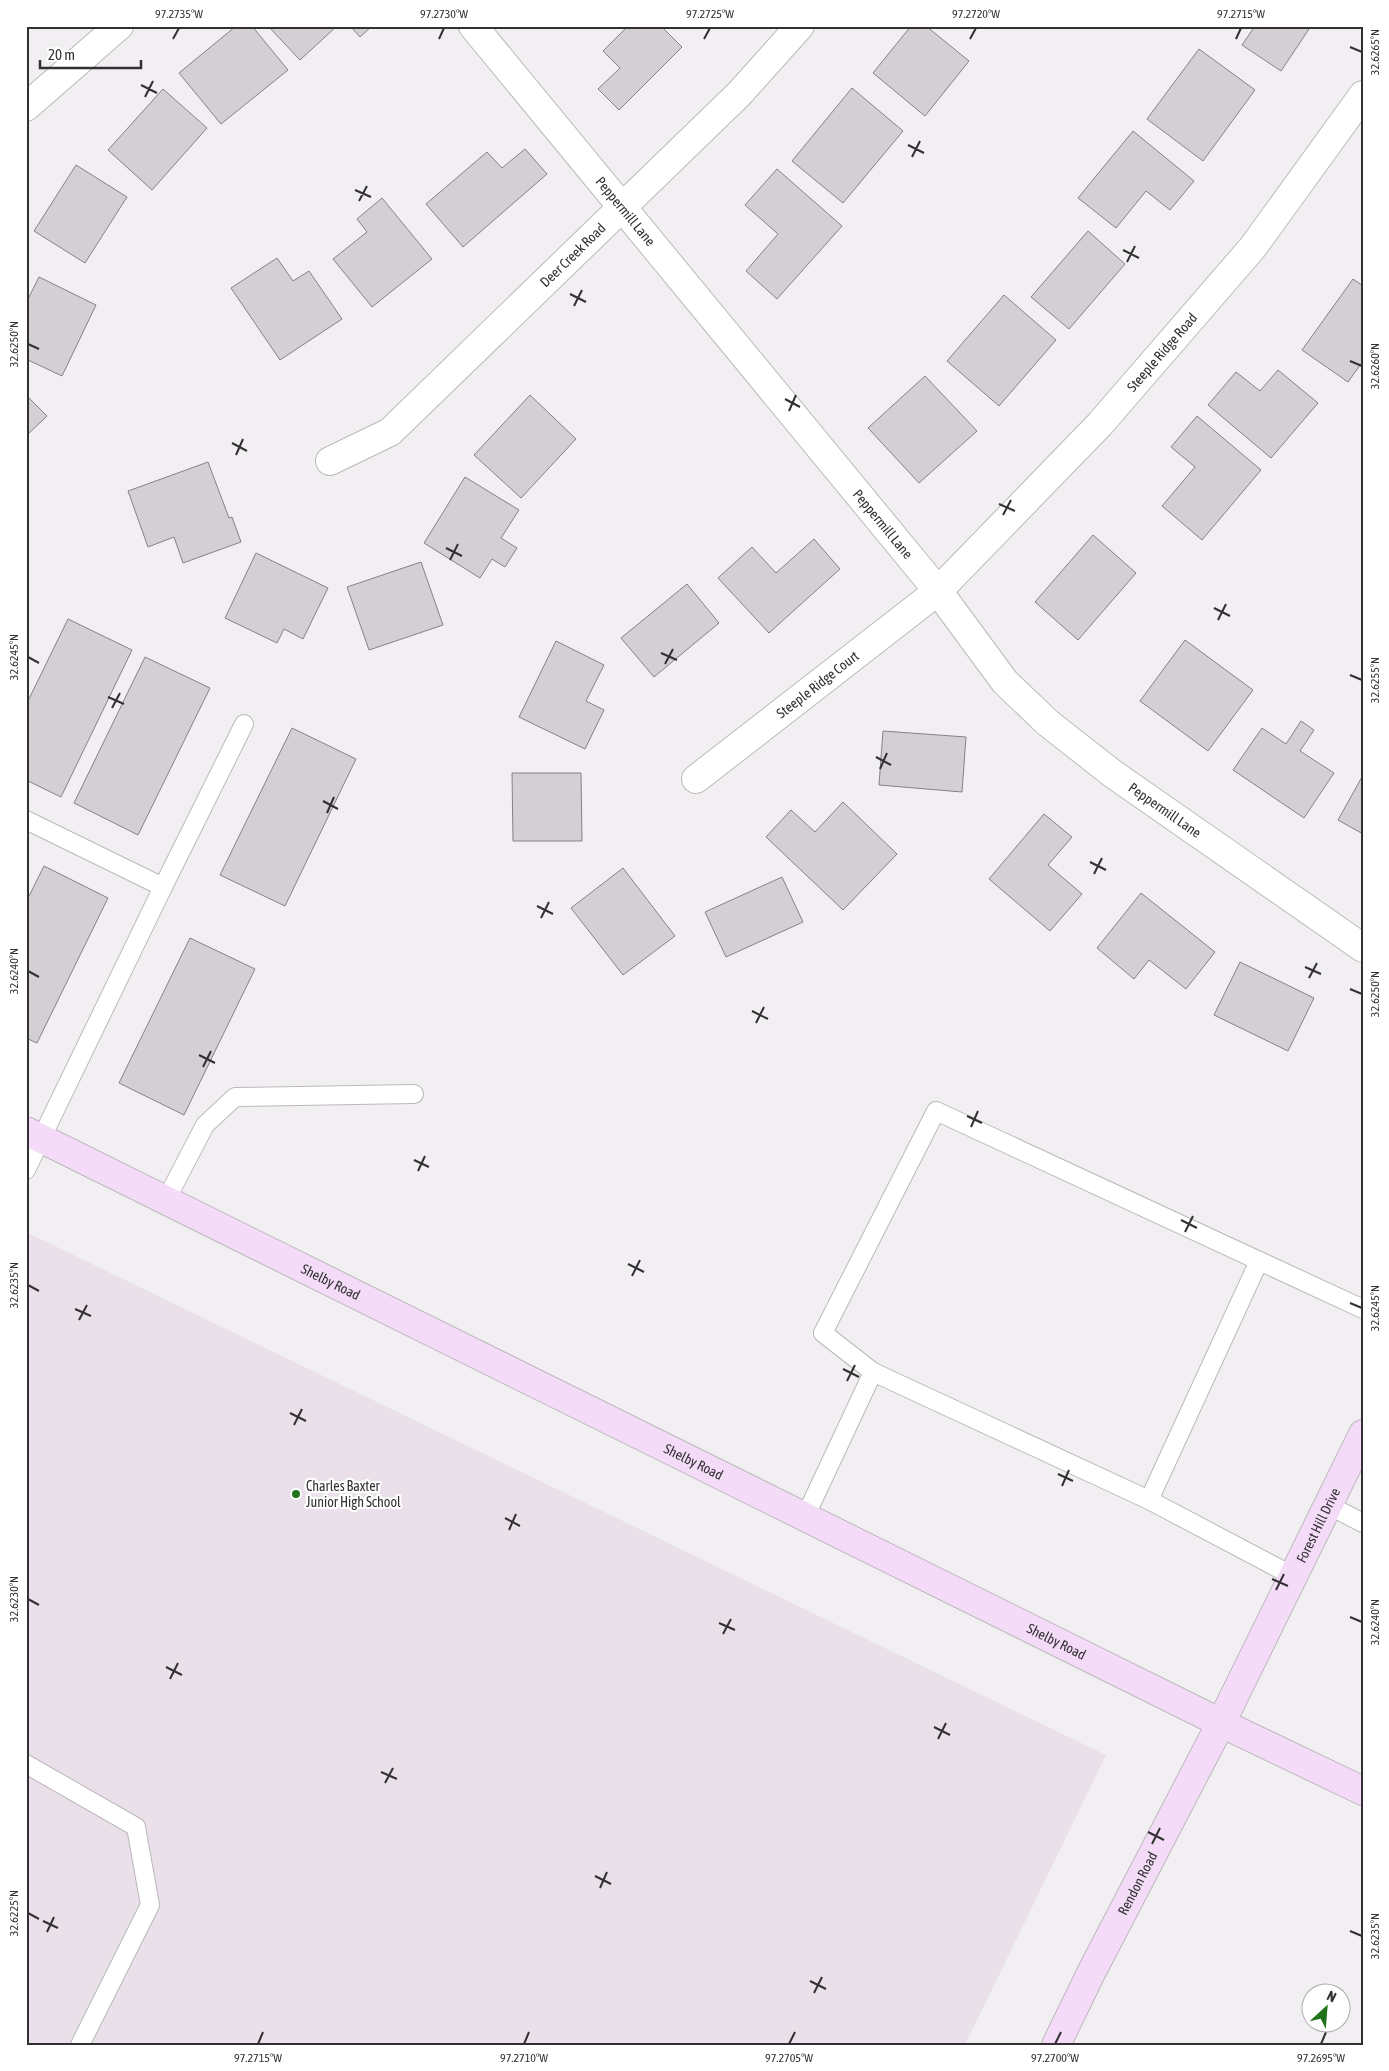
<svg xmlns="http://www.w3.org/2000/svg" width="1389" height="2071" font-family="'Asap Condensed',sans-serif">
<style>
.built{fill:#e9e0ea}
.building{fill:#d3cfd3;stroke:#858285}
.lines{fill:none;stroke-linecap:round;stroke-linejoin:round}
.lane-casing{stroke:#bcb8bc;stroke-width:20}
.street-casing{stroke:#bcb8bc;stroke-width:30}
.secondary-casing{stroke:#bcb8bc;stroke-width:30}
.lane{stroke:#fff;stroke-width:18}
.street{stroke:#fff;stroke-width:28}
.secondary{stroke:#f4dcf8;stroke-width:28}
.ticks{fill:none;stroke:#323032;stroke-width:2}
.poi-dot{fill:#227219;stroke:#fff;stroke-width:2}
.labels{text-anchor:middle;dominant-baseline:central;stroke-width:4.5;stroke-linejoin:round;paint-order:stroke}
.street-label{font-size:14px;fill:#323032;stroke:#fff}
.poi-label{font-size:14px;fill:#323032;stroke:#fff;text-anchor:start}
.neatline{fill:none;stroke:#323032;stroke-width:2}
.ticks-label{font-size:12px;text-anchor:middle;fill:#323032}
</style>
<rect width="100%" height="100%" fill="#f2eff3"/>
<!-- built -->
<path class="built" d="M26,1232L1106,1755L965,2045H26Z"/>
<!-- building -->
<g class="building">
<path d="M236,26H252L288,70L221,124L179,73Z"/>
<path d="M268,26H337L300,60Z"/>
<path d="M350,26H372L360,37Z"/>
<path d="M628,26H661L682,47L619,110L598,89L620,68L603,51Z"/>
<path d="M911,26H926L969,61L925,116L873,73Z"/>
<path d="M1255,26H1311L1281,71L1242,45Z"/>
<path d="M1199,49L1255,90L1203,161L1147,119Z"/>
<path d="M852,88L903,131L843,203L792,161Z"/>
<path d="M163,89L207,128L152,190L108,150Z"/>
<path d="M1133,131L1194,181L1170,210L1146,191L1116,228L1078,198Z"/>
<path d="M525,149L547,174L463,247L426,204L487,152L502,168Z"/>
<path d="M76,165L127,197L85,263L34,231Z"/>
<path d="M777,169L842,226L777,299L746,271L778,234L745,205Z"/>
<path d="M382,198L432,259L372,307L333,259L367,232L357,219Z"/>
<path d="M1088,231L1125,264L1069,329L1031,297Z"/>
<path d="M277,258L293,281L309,271L342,319L280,360L231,288Z"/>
<path d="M39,277L96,305L62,376L26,359V303Z"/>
<path d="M1353,279L1363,286V361L1348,382L1302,350Z"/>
<path d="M1004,295L1056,340L999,406L947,361Z"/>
<path d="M1278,370L1318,403L1271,458L1208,405L1236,372L1260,391Z"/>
<path d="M925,376L977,431L919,483L868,428Z"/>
<path d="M26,395L47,416L26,436Z"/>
<path d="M530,395L576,439L521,498L474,455Z"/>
<path d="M1197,416L1261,470L1202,540L1162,506L1195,467L1171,447Z"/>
<path d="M208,462L229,518L232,517L241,542L183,563L174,537L148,547L128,491Z"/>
<path d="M465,477L519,510L501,538L517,548L505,567L492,559L480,578L424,543Z"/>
<path d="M1093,535L1136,573L1078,640L1035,602Z"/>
<path d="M814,539L840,569L769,633L718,578L752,547L776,573Z"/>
<path d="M256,553L328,588L303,639L284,629L277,643L225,618Z"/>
<path d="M421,562L443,625L369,650L347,587Z"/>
<path d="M687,584L719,623L654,677L621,638Z"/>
<path d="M68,619L132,650L61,797L26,780V705Z"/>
<path d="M1185,640L1253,690L1208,751L1140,701Z"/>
<path d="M556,641L604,665L586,701L604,710L585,749L519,717Z"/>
<path d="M145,657L210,688L138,835L74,803Z"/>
<path d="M1301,721L1314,730L1300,751L1334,773L1304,818L1233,770L1262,728L1286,744Z"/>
<path d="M292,728L356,759L285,906L220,875Z"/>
<path d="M883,731L966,737L962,792L879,785Z"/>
<path d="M512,773H581L582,841H513Z"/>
<path d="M1363,775V834L1338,820Z"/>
<path d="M843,802L897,854L843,910L766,837L791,810L815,832Z"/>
<path d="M1044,814L1072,837L1048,865L1082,894L1050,931L989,879Z"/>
<path d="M44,866L108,898L37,1043L26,1038V902Z"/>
<path d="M623,868L675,936L623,975L571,908Z"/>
<path d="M782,877L803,922L726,957L705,912Z"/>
<path d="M1141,893L1215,952L1186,989L1149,960L1134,979L1097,948Z"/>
<path d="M190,938L255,969L184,1115L119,1083Z"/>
<path d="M1240,962L1314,998L1288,1051L1214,1015Z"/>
</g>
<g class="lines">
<defs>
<g id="lane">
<path d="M26,820L163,887L244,724"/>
<path d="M26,1170L163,887"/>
<path d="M166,1200L205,1125L235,1097L414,1094"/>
<path d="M1259,1261L1149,1500L1293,1576"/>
<path d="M873,1372L1149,1500"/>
<path d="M1328,1505L1363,1523"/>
<path d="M805,1517L873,1372L823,1333L936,1111L1363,1309"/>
<path d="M26,1764L136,1827L150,1905L80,2045"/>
</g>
<g id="street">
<path id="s1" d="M473,26L938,591L1005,682L1048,723L1113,774L1363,948"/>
<path d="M26,107L119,26"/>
<path id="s2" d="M330,461L390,432L739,94L800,26"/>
<path id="s3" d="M696,779L938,591L1100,424L1253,247L1363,95"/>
</g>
<g id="secondary">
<path id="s4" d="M26,1131L1221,1723L1363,1791"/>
<path id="s5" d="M1056,2045L1092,1971L1221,1723L1363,1434"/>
</g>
</defs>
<!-- lane casing -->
<use href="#lane" class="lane-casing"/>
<!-- street casing -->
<use href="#street" class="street-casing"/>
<!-- secondary casing -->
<use href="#secondary" class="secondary-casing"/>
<!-- lane -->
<use href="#lane" class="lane"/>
<!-- street -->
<use href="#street" class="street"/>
<!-- secondary -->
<use href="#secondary" class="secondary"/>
</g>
<!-- ticks -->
<path class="ticks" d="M173,39L179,28M439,39L444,28M704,39L710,28M970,39L976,28M1236,39L1241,28M1350,47L1362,52M141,85L157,93M145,97L153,81M908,145L924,153M912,157L920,141M355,190L371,197M359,201L367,186M1123,250L1139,258M1127,262L1135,246M570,294L586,302M574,306L582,290M28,344L39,349M1350,361L1362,366M785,399L800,407M789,411L796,395M232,443L247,451M236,455L243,439M999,504L1015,511M1003,515L1011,500M446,548L462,556M450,560L458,544M1214,608L1230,616M1218,620L1226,604M661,653L677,660M28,657L39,663M665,664L673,649M1350,675L1362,680M108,697L124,704M112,708L120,693M876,757L891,765M880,769L887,753M323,801L338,809M327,813L334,797M1090,862L1106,870M1094,874L1102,858M537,906L553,914M541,918L549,902M1305,967L1321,974M28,971L39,977M1309,978L1317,963M1350,989L1362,994M752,1011L768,1019M756,1023L764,1007M199,1055L215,1063M203,1067L211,1051M967,1116L982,1123M971,1127L978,1111M414,1160L429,1167M418,1171L425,1156M1181,1220L1197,1228M1185,1232L1193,1216M628,1264L644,1272M632,1276L640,1260M28,1285L39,1291M1350,1303L1362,1308M75,1309L91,1316M79,1320L87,1305M843,1369L859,1377M847,1381L855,1365M290,1413L306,1421M294,1425L302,1409M1058,1474L1073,1481M1062,1486L1069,1470M505,1518L520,1526M509,1530L516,1514M1272,1579L1288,1586M1276,1590L1284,1574M28,1599L39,1605M1350,1617L1362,1622M719,1623L735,1630M723,1634L731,1619M166,1667L182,1675M170,1679L178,1663M934,1727L950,1735M938,1739L946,1723M381,1772L397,1779M385,1783L393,1768M1148,1832L1164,1840M1152,1844L1160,1828M595,1876L611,1884M600,1888L607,1872M28,1913L39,1919M43,1921L58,1928M1350,1931L1362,1936M47,1932L54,1917M810,1981L826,1989M814,1993L822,1977M258,2044L263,2032M524,2044L529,2032M789,2044L795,2032M1055,2044L1061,2032M1321,2044L1326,2032"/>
<!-- markers -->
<circle class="poi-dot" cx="296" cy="1494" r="5"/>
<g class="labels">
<!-- street labels -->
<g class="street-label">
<text stroke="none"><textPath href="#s1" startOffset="240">Peppermill Lane</textPath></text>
<text stroke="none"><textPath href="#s2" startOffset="321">Deer Creek Road</textPath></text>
<text stroke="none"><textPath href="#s3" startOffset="634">Steeple Ridge Road</textPath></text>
<text stroke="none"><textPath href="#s1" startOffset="645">Peppermill Lane</textPath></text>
<text stroke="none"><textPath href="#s3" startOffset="154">Steeple Ridge Court</textPath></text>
<text stroke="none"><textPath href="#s1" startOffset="1050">Peppermill Lane</textPath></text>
<text stroke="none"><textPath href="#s4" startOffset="340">Shelby Road</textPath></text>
<text stroke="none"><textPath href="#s4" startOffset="745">Shelby Road</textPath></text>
<text stroke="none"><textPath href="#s5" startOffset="582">Forest Hill Drive</textPath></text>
<text stroke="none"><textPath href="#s4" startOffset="1150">Shelby Road</textPath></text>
<text stroke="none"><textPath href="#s5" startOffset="181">Rendon Road</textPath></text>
</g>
<!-- poi labels -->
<g class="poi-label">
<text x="306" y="1486">Charles Baxter<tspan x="306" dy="16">Junior High School</tspan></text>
</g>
</g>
<!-- border -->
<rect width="1389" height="2071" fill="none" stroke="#ffffff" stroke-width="55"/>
<!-- north arrow -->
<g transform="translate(1326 2008) rotate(26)"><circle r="24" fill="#ffffff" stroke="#adacad"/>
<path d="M0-4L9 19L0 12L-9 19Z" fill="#227219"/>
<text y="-8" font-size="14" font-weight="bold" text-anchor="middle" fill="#323032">N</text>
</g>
<!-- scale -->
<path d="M40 60v8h101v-8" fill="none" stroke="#323032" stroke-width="2.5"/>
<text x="48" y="60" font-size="15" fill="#323032" stroke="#ffffff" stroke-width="4" paint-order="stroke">20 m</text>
<rect x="28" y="28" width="1334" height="2016" class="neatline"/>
<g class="ticks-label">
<text x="179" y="18">97.2735°W</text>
<text x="444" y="18">97.2730°W</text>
<text x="710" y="18">97.2725°W</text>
<text x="976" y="18">97.2720°W</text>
<text x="1241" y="18">97.2715°W</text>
<text transform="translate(1375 52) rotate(-90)" y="4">32.6265°N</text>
<text transform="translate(14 344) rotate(-90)" y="4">32.6250°N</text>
<text transform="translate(1375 366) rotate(-90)" y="4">32.6260°N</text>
<text transform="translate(14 657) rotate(-90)" y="4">32.6245°N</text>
<text transform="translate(1375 680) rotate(-90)" y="4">32.6255°N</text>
<text transform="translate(14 971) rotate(-90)" y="4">32.6240°N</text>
<text transform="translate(1375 994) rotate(-90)" y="4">32.6250°N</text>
<text transform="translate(14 1285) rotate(-90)" y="4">32.6235°N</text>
<text transform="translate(1375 1308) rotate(-90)" y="4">32.6245°N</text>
<text transform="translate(14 1599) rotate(-90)" y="4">32.6230°N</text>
<text transform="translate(1375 1622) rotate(-90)" y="4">32.6240°N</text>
<text transform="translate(14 1913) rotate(-90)" y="4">32.6225°N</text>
<text transform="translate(1375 1936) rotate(-90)" y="4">32.6235°N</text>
<text x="258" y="2062">97.2715°W</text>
<text x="524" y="2062">97.2710°W</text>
<text x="789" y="2062">97.2705°W</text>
<text x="1055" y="2062">97.2700°W</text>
<text x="1321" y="2062">97.2695°W</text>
</g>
</svg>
